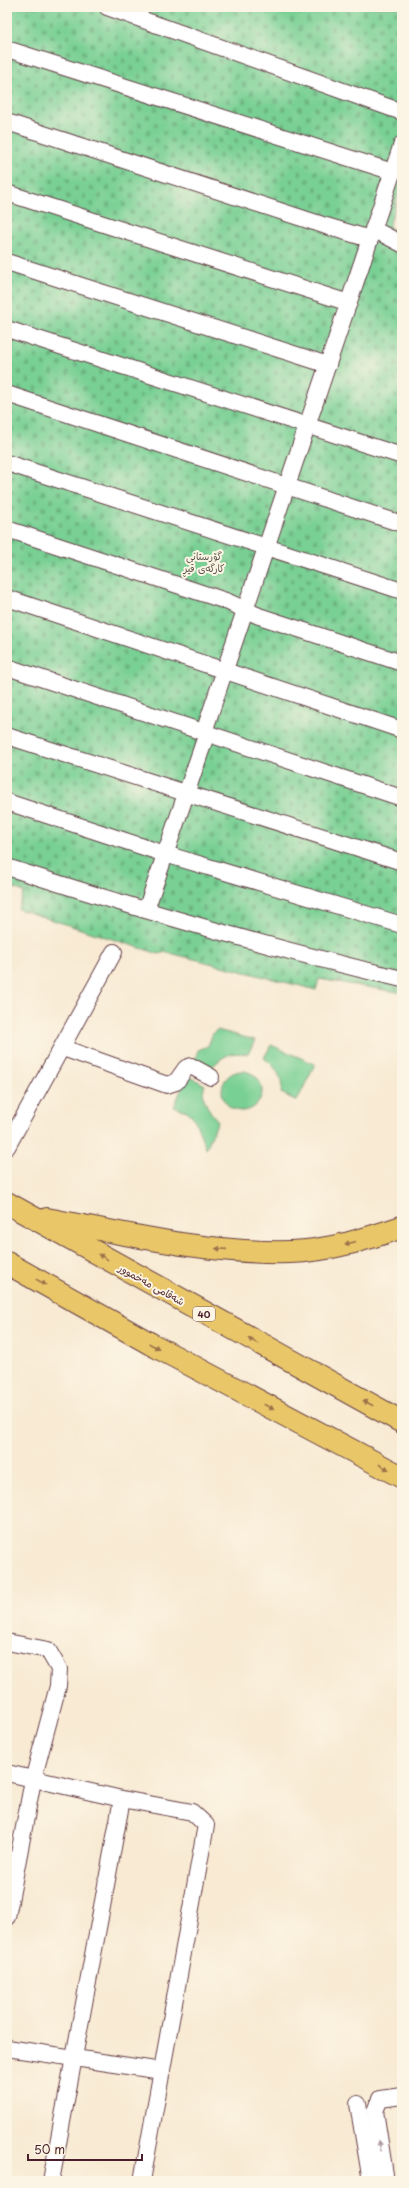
<svg xmlns="http://www.w3.org/2000/svg" width="409" height="2188" font-family="'Playpen Sans','Playpen Sans Arabic',sans-serif">
<style>
.grass{fill:#79d094;stroke:#627860}
.cemetery{fill:url(#cemetery-stones);stroke:#627860}
.lines{fill:none;stroke-linecap:round;stroke-linejoin:round}
.minor-casing{stroke:#643d44;stroke-width:18}
.highway-casing{stroke:#643d44;stroke-width:24}
.minor{stroke:#fff;stroke-width:16}
.highway{stroke:#e9c769;stroke-width:22}
.oneway{fill:#9a734a}
.oneway2{fill:#ae9aa0}
.labels{text-anchor:middle;dominant-baseline:central;stroke-width:4;stroke-linejoin:round;paint-order:stroke}
.shield{fill:#fcf5e5;stroke:#7f5f63;stroke-width:1}
.shield-label{font-size:9px;font-weight:bold;fill:#4a1f2b}
.park-label{font-size:10px;fill:#58544a;stroke:#fcf5e5}
.street-label{font-size:10px;fill:#4a1f2b;stroke:#fcf5e5}
</style>
<defs>
<pattern id="cemetery-stones" width="16" height="16" patternUnits="userSpaceOnUse"><rect width="16" height="16" fill="#79d094"/><path d="M2 7V4a2 2 0 0 1 4 0v3zM10 15v-3a2 2 0 0 1 4 0v3z" fill="#6ab280"/></pattern>
</defs>
<rect width="100%" height="100%" fill="#fcf5e5"/>
<filter id="ink" filterUnits="userSpaceOnUse"><feTurbulence type="fractalNoise" baseFrequency=".025" numOctaves="2"/><feDisplacementMap in="SourceGraphic" scale="8" xChannelSelector="R" yChannelSelector="G"/><feConvolveMatrix kernelMatrix="1 2 1 2 8 2 1 2 1" color-interpolation-filters="sRGB"/></filter>
<filter id="wash" filterUnits="userSpaceOnUse"><feTurbulence type="fractalNoise" baseFrequency=".012" numOctaves="4" result="noise"/><feDisplacementMap in="SourceGraphic" scale="16" xChannelSelector="R" yChannelSelector="G"/><feGaussianBlur stdDeviation="0.9" result="paint"/><feColorMatrix in="noise" values="0 0 0 0 0 0 0 0 0 0 0 0 0 0 0 0 0 1.4 0 .05"/><feComposite in="paint" operator="in"/></filter>
<g filter="url(#wash)">
<rect width="100%" height="100%" fill="#f8ead3"/>
<!-- grass -->
<g class="grass">
<path d="M217,1030L255,1040L248,1054C230,1051 223,1056 211,1068L194,1062L198,1050L208,1046L213,1033Z"/>
<path d="M271,1045L315,1064L297,1101L281,1093C284,1078 276,1067 264,1058Z"/>
<circle cx="242" cy="1091" r="20"/>
<path d="M187,1075L205,1085C199,1098 210,1112 218,1121L206,1149L194,1118L187,1111L174,1107Z"/>
</g>
<!-- cemetery -->
<path class="cemetery" d="M7,7H402V183L389,227L402,236V993L319,979L316,990L166,952L159,954L18,909L24,892L7,886Z"/>
</g>
<g filter="url(#ink)">
<g class="lines">
<defs>
<g id="minor">
<path d="M107,7L402,112"/>
<path d="M7,49L393,172"/>
<path d="M7,122L326,226L370,239"/>
<path d="M7,193L349,303"/>
<path d="M373,229L402,244"/>
<path d="M7,262L328,365"/>
<path d="M7,329L402,456"/>
<path d="M7,394L402,524"/>
<path d="M7,463L402,591"/>
<path d="M7,529L226,601L259,616L402,663"/>
<path d="M7,598L402,730"/>
<path d="M7,667L402,798"/>
<path d="M204,732L402,144"/>
<path d="M7,736L402,862"/>
<path d="M7,802L165,854L402,925"/>
<path d="M7,867C137,909 269,948 402,979"/>
<path d="M146,910L207,733"/>
<path d="M63,1048L167,1085L176,1082L186,1068L191,1066L211,1077"/>
<path d="M7,1147L114,952"/>
<path d="M7,1642L48,1650L59,1669L58,1686L33,1780L7,1917"/>
<path d="M7,1773L122,1799L192,1812L206,1825L142,2181"/>
<path d="M7,2048L162,2071"/>
<path d="M358,2104L371,2181"/>
<path d="M51,2181L122,1799"/>
<path d="M386,2181L375,2111L380,2099L402,2096"/>
</g>
<g id="highway">
<path d="M7,1203L402,1422"/>
<path d="M47,1219C127,1234 208,1254 290,1252C329,1251 366,1239 402,1227"/>
<path d="M7,1263L151,1344L402,1477"/>
</g>
</defs>
<!-- minor casing -->
<use href="#minor" class="minor-casing"/>
<!-- highway casing -->
<use href="#highway" class="highway-casing"/>
<!-- minor -->
<use href="#minor" class="minor"/>
<!-- highway -->
<use href="#highway" class="highway"/>
</g>
<!-- one-way arrows -->
<defs><path id="oneway-solid" d="M-6-.8H1V-3.2L6.5 0L1 3.2V.8H-6Z"/></defs>
<g class="oneway">
<use href="#oneway-solid" transform="translate(350 1243) rotate(167)"/>
<use href="#oneway-solid" transform="translate(221 1249) rotate(-176)"/>
<use href="#oneway-solid" transform="translate(103 1257) rotate(-151)"/>
<use href="#oneway-solid" transform="translate(41 1282) rotate(29)"/>
<use href="#oneway-solid" transform="translate(253 1341) rotate(-151)"/>
<use href="#oneway-solid" transform="translate(154 1346) rotate(28)"/>
<use href="#oneway-solid" transform="translate(368 1403) rotate(-152)"/>
<use href="#oneway-solid" transform="translate(269 1407) rotate(28)"/>
<use href="#oneway-solid" transform="translate(384 1467) rotate(28)"/>
</g>
<use class="oneway2" href="#oneway-solid" transform="translate(380 2146) rotate(-100)"/>
</g>
<g class="labels">
<!-- shield labels -->
<rect class="shield" x="193" y="1307" width="22" height="14" rx="3"/>
<g class="shield-label">
<text x="204" y="1314">40</text>
</g>
<!-- park labels -->
<g class="park-label">
<text x="204" y="555">گۆڕستانی<tspan x="204" dy="12">کارگەی قیڕ</tspan></text>
</g>
<!-- street labels -->
<g class="street-label">
<text transform="translate(152 1284) rotate(29)">شەقامی مەخموور</text>
</g>
</g>
<!-- margin -->
<rect width="409" height="2188" fill="none" stroke="#fcf5e5" stroke-width="24"/>
<!-- scale -->
<path d="M28 2154v6h114v-6" fill="none" stroke="#4a1f2b" stroke-width="2"/>
<text x="34" y="2154" font-size="12" fill="#4a1f2b" stroke="#fcf5e5" stroke-width="3" paint-order="stroke">50 m</text>
</svg>
